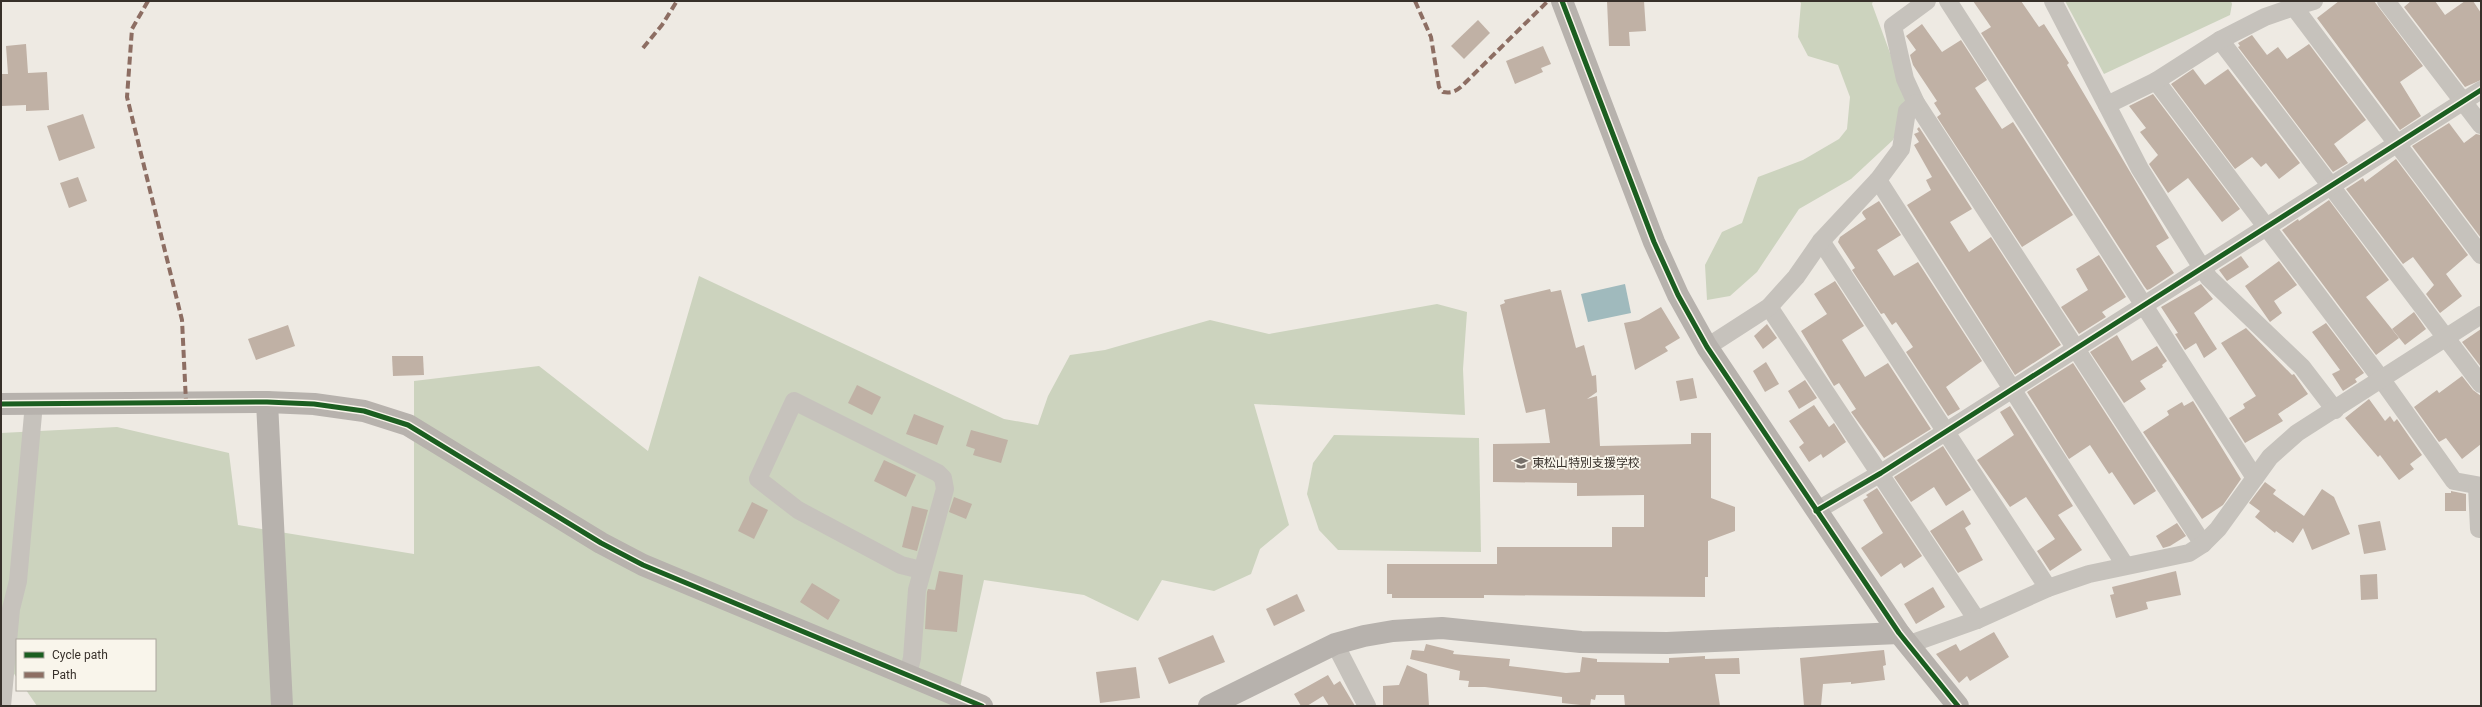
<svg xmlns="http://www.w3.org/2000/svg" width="2482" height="707" font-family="Roboto,'Noto Sans JP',sans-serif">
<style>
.green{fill:#ccd3be}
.water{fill:#a0babd}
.building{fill:#c0b1a5}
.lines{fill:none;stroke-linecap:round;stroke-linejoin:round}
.street{stroke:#c6c2bc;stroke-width:18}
.secondary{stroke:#b7b2ad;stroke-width:22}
.quiet{stroke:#8d6e63;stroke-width:4;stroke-dasharray:8 4;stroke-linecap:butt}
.cycleway-casing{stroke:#f9f5eb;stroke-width:8}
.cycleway{stroke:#1b5e20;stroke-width:5}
.labels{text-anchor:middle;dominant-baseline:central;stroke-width:3.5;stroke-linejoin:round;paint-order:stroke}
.poi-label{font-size:12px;fill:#37302a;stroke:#f9f5eb;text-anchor:start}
</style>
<rect width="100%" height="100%" fill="#eeeae3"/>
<!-- green -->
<g class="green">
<path d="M1799,1H1873L1872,4L1908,102L1893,140L1851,179L1799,209L1757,272L1730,296L1707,300L1705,265L1722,232L1742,223L1758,177L1803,160L1839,139L1847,129L1850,97L1838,65L1808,56L1798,37L1801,3Z"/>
<path d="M2065,1H2231L2232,4L2230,15L2104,74Z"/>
<path d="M699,276L1004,419L1038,425L1048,396L1070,355L1105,350L1210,320L1269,334L1437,304L1467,312L1463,369L1465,415L1254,404L1289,525L1260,549L1251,574L1214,591L1162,580L1138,621L1084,595L984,580L956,706H37L26,690H155V640H17V678L1,655V433L117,427L229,453L238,525L414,554V381L539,366L648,451Z"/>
<path d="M1334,435L1479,438L1481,552L1338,550L1319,530L1307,494L1313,463Z"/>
</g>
<!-- water -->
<path class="water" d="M1625,284L1631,313L1588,322L1581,294Z"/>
<!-- building -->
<g class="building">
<path d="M1607,1H1644L1646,31L1629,32L1630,46H1609Z"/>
<path d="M1973,1H2021L2039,27L2044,24L2069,63L2067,65L2169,238L2156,246L2174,273L2150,289L2147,290L2144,286L1981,33L1991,27Z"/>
<path d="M2339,1H2374L2423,66L2400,82L2421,116L2400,130L2317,18Z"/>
<path d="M2411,1H2435L2445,15L2465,1H2473L2481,13V80L2465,87L2404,7Z"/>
<path d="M1478,20L1490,33L1464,59L1451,46Z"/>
<path d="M1922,24L1942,52L1961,40L1987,80L1975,88L2002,129L2013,122L2073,215L2022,247L1937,117L1941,114L1934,103L1937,101L1913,65L1910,55L1916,50L1906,36Z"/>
<path d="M2252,35L2267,55L2278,47L2287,59L2309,44L2366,120L2334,144L2348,163L2333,172L2238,47L2240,46L2238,43Z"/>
<path d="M26,44L28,73L47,72L49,110L26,111V105L1,106V74H8L6,46Z"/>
<path d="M1543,46L1551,64L1541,68L1543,72L1515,84L1506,61Z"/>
<path d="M2193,69L2205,85L2228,69L2300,163L2279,179L2266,163L2261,167L2252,157L2235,169L2171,84Z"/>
<path d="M2153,94L2240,209L2222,222L2188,178L2168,193L2149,164L2158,155L2140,132L2146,128L2129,106Z"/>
<path d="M83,114L95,148L59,161L47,126Z"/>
<path d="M2449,123L2464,143L2476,134L2481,135V238L2412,146Z"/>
<path d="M1919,127L1972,209L1950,222L1969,252L1991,237L2061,345L2015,375L1907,205L1931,190L1926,180L1932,177L1914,145L1919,142L1914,134L1919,132L1917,129Z"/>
<path d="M2396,159L2468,255L2446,274L2462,296L2440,313L2426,294L2434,285L2413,257L2403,264L2346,189L2363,178L2365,182Z"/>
<path d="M78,177L87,201L69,208L60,183Z"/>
<path d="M2329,200L2389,280L2366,297L2399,338L2376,355L2282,230L2298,219L2299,221Z"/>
<path d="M1879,201L1901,235L1877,250L1894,276L1918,262L1982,361L1946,387L1960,409L1948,416L1906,352L1913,347L1896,322L1892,325L1884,313L1881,314L1852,270L1855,268L1838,242L1840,237L1866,219L1862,213L1863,211Z"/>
<path d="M2099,255L2126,297L2102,312L2106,317L2079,334L2061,307L2088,290L2076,269Z"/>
<path d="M2241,256L2249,267L2227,281L2219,270Z"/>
<path d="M2279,261L2297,285L2274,301L2282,313L2270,322L2245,286Z"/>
<path d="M1835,281L1864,326L1842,340L1865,377L1888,363L1931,429L1884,458L1851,412L1856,409L1839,383L1834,386L1801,331L1827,314L1814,294Z"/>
<path d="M2201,284L2213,299L2194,313L2217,349L2204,358L2196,343L2185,350L2175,334L2178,333L2161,307Z"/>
<path d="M1550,289L1551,292L1561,290L1576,348L1584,345L1592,376L1596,375L1597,392L1587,399L1597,396L1600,446L1691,444V433H1711V498L1735,507V531L1708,541V577H1705V597L1484,595V598H1392V594H1387V564H1497V547H1612V527H1644V495L1577,496V483L1493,482V444L1550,443L1545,409L1526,413L1500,305L1505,303L1504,300Z"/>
<path d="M1661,307L1680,338L1665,347L1668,351L1635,370L1624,323L1639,320Z"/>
<path d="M2414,312L2426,329L2405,345L2392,329Z"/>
<path d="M2326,323L2364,373L2355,379L2357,382L2343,391L2332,374L2340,370L2312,332Z"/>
<path d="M1767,324L1777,338L1763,349L1754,336Z"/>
<path d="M288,325L295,346L256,360L248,339Z"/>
<path d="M2246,328L2292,375L2294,374L2308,394L2278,414L2283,421L2245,443L2229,418L2245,408L2243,404L2256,396L2221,343Z"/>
<path d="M2481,329V367L2462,342Z"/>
<path d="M2117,335L2132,361L2157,346L2167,361L2162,365L2163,367L2140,381L2146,389L2124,403L2090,352Z"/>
<path d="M392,356H423L424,375L393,376Z"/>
<path d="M1766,362L1779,384L1765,392L1753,371Z"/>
<path d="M2073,363L2156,491L2134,505L2112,472L2109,474L2090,445L2069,459L2027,392Z"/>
<path d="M2462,376L2473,390L2481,396V444L2462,459L2446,438L2439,442L2414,407L2437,390L2439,393Z"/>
<path d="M1693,378L1697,398L1680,401L1676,381Z"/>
<path d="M1805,380L1817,398L1799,409L1788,391Z"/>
<path d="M857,385L881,397L872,415L848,403Z"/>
<path d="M2369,399L2385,421L2390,416L2394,422L2397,419L2422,455L2410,464L2414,469L2399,480L2380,455L2378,457L2345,418Z"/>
<path d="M2193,401L2241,479L2223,505L2202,519L2143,432L2169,415L2167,411L2182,402L2184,406Z"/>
<path d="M1814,405L1829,427L1834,423L1846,442L1823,458L1821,454L1809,462L1799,447L1804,443L1789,421Z"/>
<path d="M2010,406L2073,506L2058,515L2082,550L2050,571L2037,551L2055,539L2026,497L2010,507L1977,460L2014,435L2000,412Z"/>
<path d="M914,414L944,426L937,445L906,434Z"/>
<path d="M971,430L1008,440L1001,463L973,455L975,449L966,446Z"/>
<path d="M1943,446L1971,490L1946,506L1934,487L1911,502L1894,477Z"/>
<path d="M884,460L916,475L906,497L874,481Z"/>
<path d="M2265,482L2276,490L2273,494L2304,516L2322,489L2334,497L2350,534L2312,550L2303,528L2293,543L2276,531L2275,533L2255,517L2260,511L2249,503Z"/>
<path d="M1877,488L1922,556L1904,568L1901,563L1881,577L1861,548L1883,533L1863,500L1868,497L1866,495Z"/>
<path d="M2451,491L2466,494V511H2445V493H2451Z"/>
<path d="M954,497L972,504L966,519L949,512Z"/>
<path d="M752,502L768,510L754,539L738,531Z"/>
<path d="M912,506L928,510L917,551L902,547Z"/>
<path d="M1963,510L1971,524L1965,528L1983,560L1958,573L1930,531Z"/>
<path d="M2380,521L2386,550L2364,554L2358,525Z"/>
<path d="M2177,523L2186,536L2170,546L2163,548L2156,536Z"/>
<path d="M939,571L963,575L957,632L925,629L927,592L928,589L935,590Z"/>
<path d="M2176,571L2181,595L2146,602L2148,609L2116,618L2110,595L2114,594L2112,587Z"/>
<path d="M2377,574L2378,599L2361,600L2360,575Z"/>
<path d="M812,583L840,600L828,620L800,602Z"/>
<path d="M1933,587L1945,607L1916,624L1904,604Z"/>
<path d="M1297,594L1305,611L1274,626L1266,609Z"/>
<path d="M1994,632L2009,657L1970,681L1967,676L1959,683L1936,654L1956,644L1960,651Z"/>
<path d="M1213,635L1225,662L1169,684L1158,658Z"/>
<path d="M1426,644L1454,651L1453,654L1510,659L1509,666L1566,673L1580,672L1582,657L1597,659V662L1669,663V658L1705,656V659L1739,658L1740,674H1715L1720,706H1625L1624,695H1596L1595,700L1591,699L1590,706L1562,703V697L1485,687H1468L1469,681L1459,680L1460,671L1410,659L1412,650L1424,651Z"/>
<path d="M1884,650L1886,665L1883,666L1885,680L1851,684V682L1823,684L1821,706H1804L1800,658Z"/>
<path d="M1407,665L1427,674L1429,706H1383V686L1399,685Z"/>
<path d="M1136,667L1140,698L1100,703L1096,672Z"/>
<path d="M1328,675L1334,685L1340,681L1355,706H1329L1323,696L1307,706H1301L1294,694Z"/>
</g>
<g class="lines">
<!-- street -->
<g class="street">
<path d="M1927,1L1893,26L1905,79L1916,103L2203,544"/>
<path d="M1948,1L2255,478"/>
<path d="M2053,1L2140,169L2202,268L2209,278L2302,367L2335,410"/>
<path d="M2386,1L2481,125"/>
<path d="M2294,7L2314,1"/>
<path d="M2220,40L2481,384"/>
<path d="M2156,81L2382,380L2454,481L2481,486"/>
<path d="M2107,105L2156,81L2220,40L2265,17L2294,7L2481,255"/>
<path d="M1878,180L2125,565"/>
<path d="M1821,241L2048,588"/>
<path d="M1769,307L1977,620"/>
<path d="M1707,347L1769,307L1796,277L1821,241L1878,180L1901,149L1907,111L1916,103"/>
<path d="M2477,486L2479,529H2481"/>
<path d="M1816,511L1881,473L2481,90"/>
<path d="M1335,644L1367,706"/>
<path d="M1907,645L1977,620L2048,588L2089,574L2189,553L2203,544L2218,529L2270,457L2297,433L2481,315"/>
<path d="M908,674L912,658L917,590L945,489L943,478L938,473L794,401L758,479L798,510L901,565L921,570"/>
<path d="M2,706L11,609L18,581L34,403"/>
</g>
<!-- secondary -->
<g class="secondary">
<path d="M1562,1L1654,242L1678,295L1707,347L1899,633L1958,706"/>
<path d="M267,402L282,706"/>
<path d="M1,404L267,402L314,404L364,411L408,425L601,543L643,565L982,706"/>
<path d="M1209,706L1335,644L1364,636L1393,631L1442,628L1581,642L1667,643L1899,633"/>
</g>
<!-- quiet -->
<g class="quiet">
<path d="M148,1L132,29L127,97L182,320L186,402"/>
<path d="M1415,1L1431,37L1439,87L1443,92C1454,94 1459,89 1467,81L1548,1"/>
<path d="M643,48L662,25L677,1"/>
</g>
<defs>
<g id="cycleway">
<path d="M1562,1L1654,242L1678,295L1707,347L1899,633L1958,706"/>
<path d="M1,404L267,402L314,404L364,411L408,425L601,543L643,565L982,706"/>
<path d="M1816,511L1881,473L2481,90"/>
</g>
</defs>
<!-- cycleway casing -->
<use href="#cycleway" class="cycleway-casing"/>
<!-- cycleway -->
<use href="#cycleway" class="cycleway"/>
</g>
<!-- icons -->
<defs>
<symbol id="school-bare" viewBox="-9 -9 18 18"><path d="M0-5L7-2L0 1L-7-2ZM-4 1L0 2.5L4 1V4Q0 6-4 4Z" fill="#77716b" stroke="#f9f5eb" stroke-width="2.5" paint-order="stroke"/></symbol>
</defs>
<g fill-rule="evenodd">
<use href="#school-bare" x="1511" y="453" width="20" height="20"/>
</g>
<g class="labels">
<!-- poi labels -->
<g class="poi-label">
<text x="1532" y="463">東松山特別支援学校</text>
</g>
</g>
<!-- border -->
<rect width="2482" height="707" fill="none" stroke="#37302a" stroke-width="4"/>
<!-- legend -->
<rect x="16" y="639" width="140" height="52" fill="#f9f5eb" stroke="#aba69e"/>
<rect x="24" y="652" width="20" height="6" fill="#1b5e20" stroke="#aba69e"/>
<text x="52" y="659" font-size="12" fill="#37302a">Cycle path</text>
<rect x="24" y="672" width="20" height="6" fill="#8d6e63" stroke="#aba69e"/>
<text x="52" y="679" font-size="12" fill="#37302a">Path</text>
</svg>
